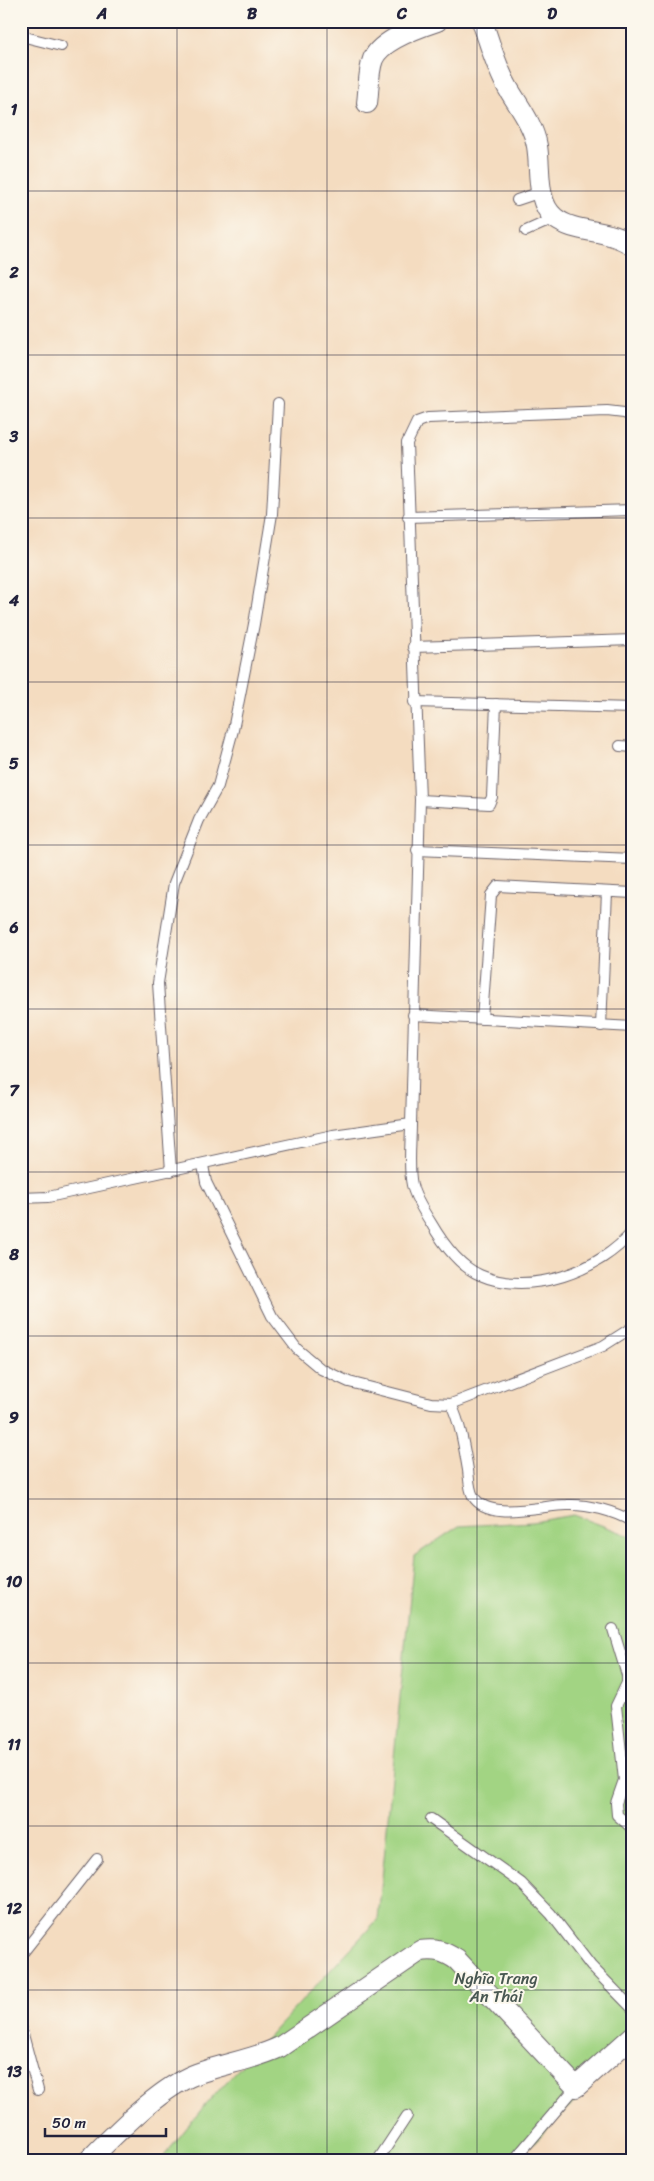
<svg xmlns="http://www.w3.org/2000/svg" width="654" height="2181" font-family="Sriracha,sans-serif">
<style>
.green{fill:#a2d483;stroke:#627b5f}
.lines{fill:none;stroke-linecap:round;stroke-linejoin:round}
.service-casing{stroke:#6c636a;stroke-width:12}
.minor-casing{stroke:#6c636a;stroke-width:22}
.service{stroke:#fff;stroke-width:10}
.minor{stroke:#fff;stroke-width:20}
.grid{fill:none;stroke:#22223b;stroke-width:1;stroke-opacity:0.55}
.labels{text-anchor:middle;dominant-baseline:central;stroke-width:4;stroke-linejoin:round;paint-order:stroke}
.park-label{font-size:16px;fill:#485751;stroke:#fbf7ec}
.neatline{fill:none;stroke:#22223b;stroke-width:2}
.grid-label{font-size:16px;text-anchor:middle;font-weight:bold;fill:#22223b}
</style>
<rect width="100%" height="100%" fill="#fbf7ec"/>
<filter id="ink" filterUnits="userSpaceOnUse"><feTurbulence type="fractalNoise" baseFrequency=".02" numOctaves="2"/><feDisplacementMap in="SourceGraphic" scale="10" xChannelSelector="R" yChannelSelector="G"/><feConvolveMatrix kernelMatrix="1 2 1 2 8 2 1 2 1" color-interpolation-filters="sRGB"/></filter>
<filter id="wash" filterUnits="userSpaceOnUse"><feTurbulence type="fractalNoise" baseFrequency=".0096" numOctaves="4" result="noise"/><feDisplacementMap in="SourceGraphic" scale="20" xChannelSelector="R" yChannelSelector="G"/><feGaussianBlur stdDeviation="1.12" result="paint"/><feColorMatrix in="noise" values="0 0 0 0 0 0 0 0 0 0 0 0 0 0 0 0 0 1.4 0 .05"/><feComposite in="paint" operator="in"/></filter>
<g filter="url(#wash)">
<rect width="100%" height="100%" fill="#f4dcc0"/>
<!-- green -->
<path class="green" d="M574,1515L633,1537V2044L516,2160H161L205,2105L378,1919L414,1556L459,1526L533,1522Z"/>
</g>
<g filter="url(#ink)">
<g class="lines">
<defs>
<g id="service">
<path d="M21,36L61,46"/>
<path d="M517,200L541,192"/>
<path d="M526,231L555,218"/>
<path d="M408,517L633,510"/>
<path d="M413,647L633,640"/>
<path d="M414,702L633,708"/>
<path d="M620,746L633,747"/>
<path d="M420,800L489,804L492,797L496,704"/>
<path d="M417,850L633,859"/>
<path d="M413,1015L633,1027"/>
<path d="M482,1019L491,895L498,886L633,893"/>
<path d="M601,1026L607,892"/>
<path d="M411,1124C411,1142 408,1168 412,1185C415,1198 424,1212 431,1223C442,1242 459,1266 480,1275C530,1297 600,1271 633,1231"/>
<path d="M203,1165L206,1182L272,1316L297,1349L321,1369L349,1382L431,1403L451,1404C461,1425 464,1447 468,1470C469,1478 469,1489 473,1496C488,1522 542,1505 567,1505C588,1504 614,1511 633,1522"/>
<path d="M171,1171L158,983L174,883L199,820L218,786L233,730L254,624L272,514L278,404"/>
<path d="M21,1198L48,1197L333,1135L411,1124L420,800L407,443L417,422L428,418L607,411L624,413L633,417"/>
<path d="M451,1404L603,1346L633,1327"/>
<path d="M613,1629L627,1675V1683L616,1706L624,1780L616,1803L617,1815L633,1829"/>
<path d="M431,1819L521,1883L551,1914L591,1966L633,2009"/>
<path d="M21,1955L97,1859"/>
<path d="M21,2027L38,2090"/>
<path d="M378,2160L407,2116"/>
<path d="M514,2160L576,2087"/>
</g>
<g id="minor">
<path d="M482,21C490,44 496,67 508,88C519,107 533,124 537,146C541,168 535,202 555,218C575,234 610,228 633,246"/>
<path d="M367,103C369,89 368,72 373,59C381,40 419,27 437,21"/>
<path d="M89,2160C116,2133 155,2093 189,2077C218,2064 251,2061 280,2047L420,1951C436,1949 444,1951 457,1960L576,2087L633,2036"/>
</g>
</defs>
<!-- service casing -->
<use href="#service" class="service-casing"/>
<!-- minor casing -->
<use href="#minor" class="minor-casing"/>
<!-- service -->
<use href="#service" class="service"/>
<!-- minor -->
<use href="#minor" class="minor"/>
</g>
</g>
<!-- grid -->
<path class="grid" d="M177,21V2160M327,21V2160M477,21V2160M21,191H633M21,355H633M21,518H633M21,682H633M21,845H633M21,1009H633M21,1172H633M21,1336H633M21,1499H633M21,1663H633M21,1826H633M21,1990H633"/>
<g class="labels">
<!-- park labels -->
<g class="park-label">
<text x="496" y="1978">Nghĩa Trang<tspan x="496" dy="18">An Thái</tspan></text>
</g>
</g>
<!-- margin -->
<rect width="654" height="2181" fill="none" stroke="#fbf7ec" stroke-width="55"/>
<!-- scale -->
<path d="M45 2128v8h121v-8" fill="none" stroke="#22223b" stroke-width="2.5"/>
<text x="52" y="2128" font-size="15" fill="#22223b" stroke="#fbf7ec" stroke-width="4" paint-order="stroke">50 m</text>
<rect x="28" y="28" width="598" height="2126" class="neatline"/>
<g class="grid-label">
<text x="102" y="19">A</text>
<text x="252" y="19">B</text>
<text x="402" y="19">C</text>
<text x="552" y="19">D</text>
<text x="14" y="115">1</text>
<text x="14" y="278">2</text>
<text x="14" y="442">3</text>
<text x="14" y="606">4</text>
<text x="14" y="769">5</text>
<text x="14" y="933">6</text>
<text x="14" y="1096">7</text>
<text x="14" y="1260">8</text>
<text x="14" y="1423">9</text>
<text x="14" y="1587">10</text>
<text x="14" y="1750">11</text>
<text x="14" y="1914">12</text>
<text x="14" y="2077">13</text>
</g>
</svg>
